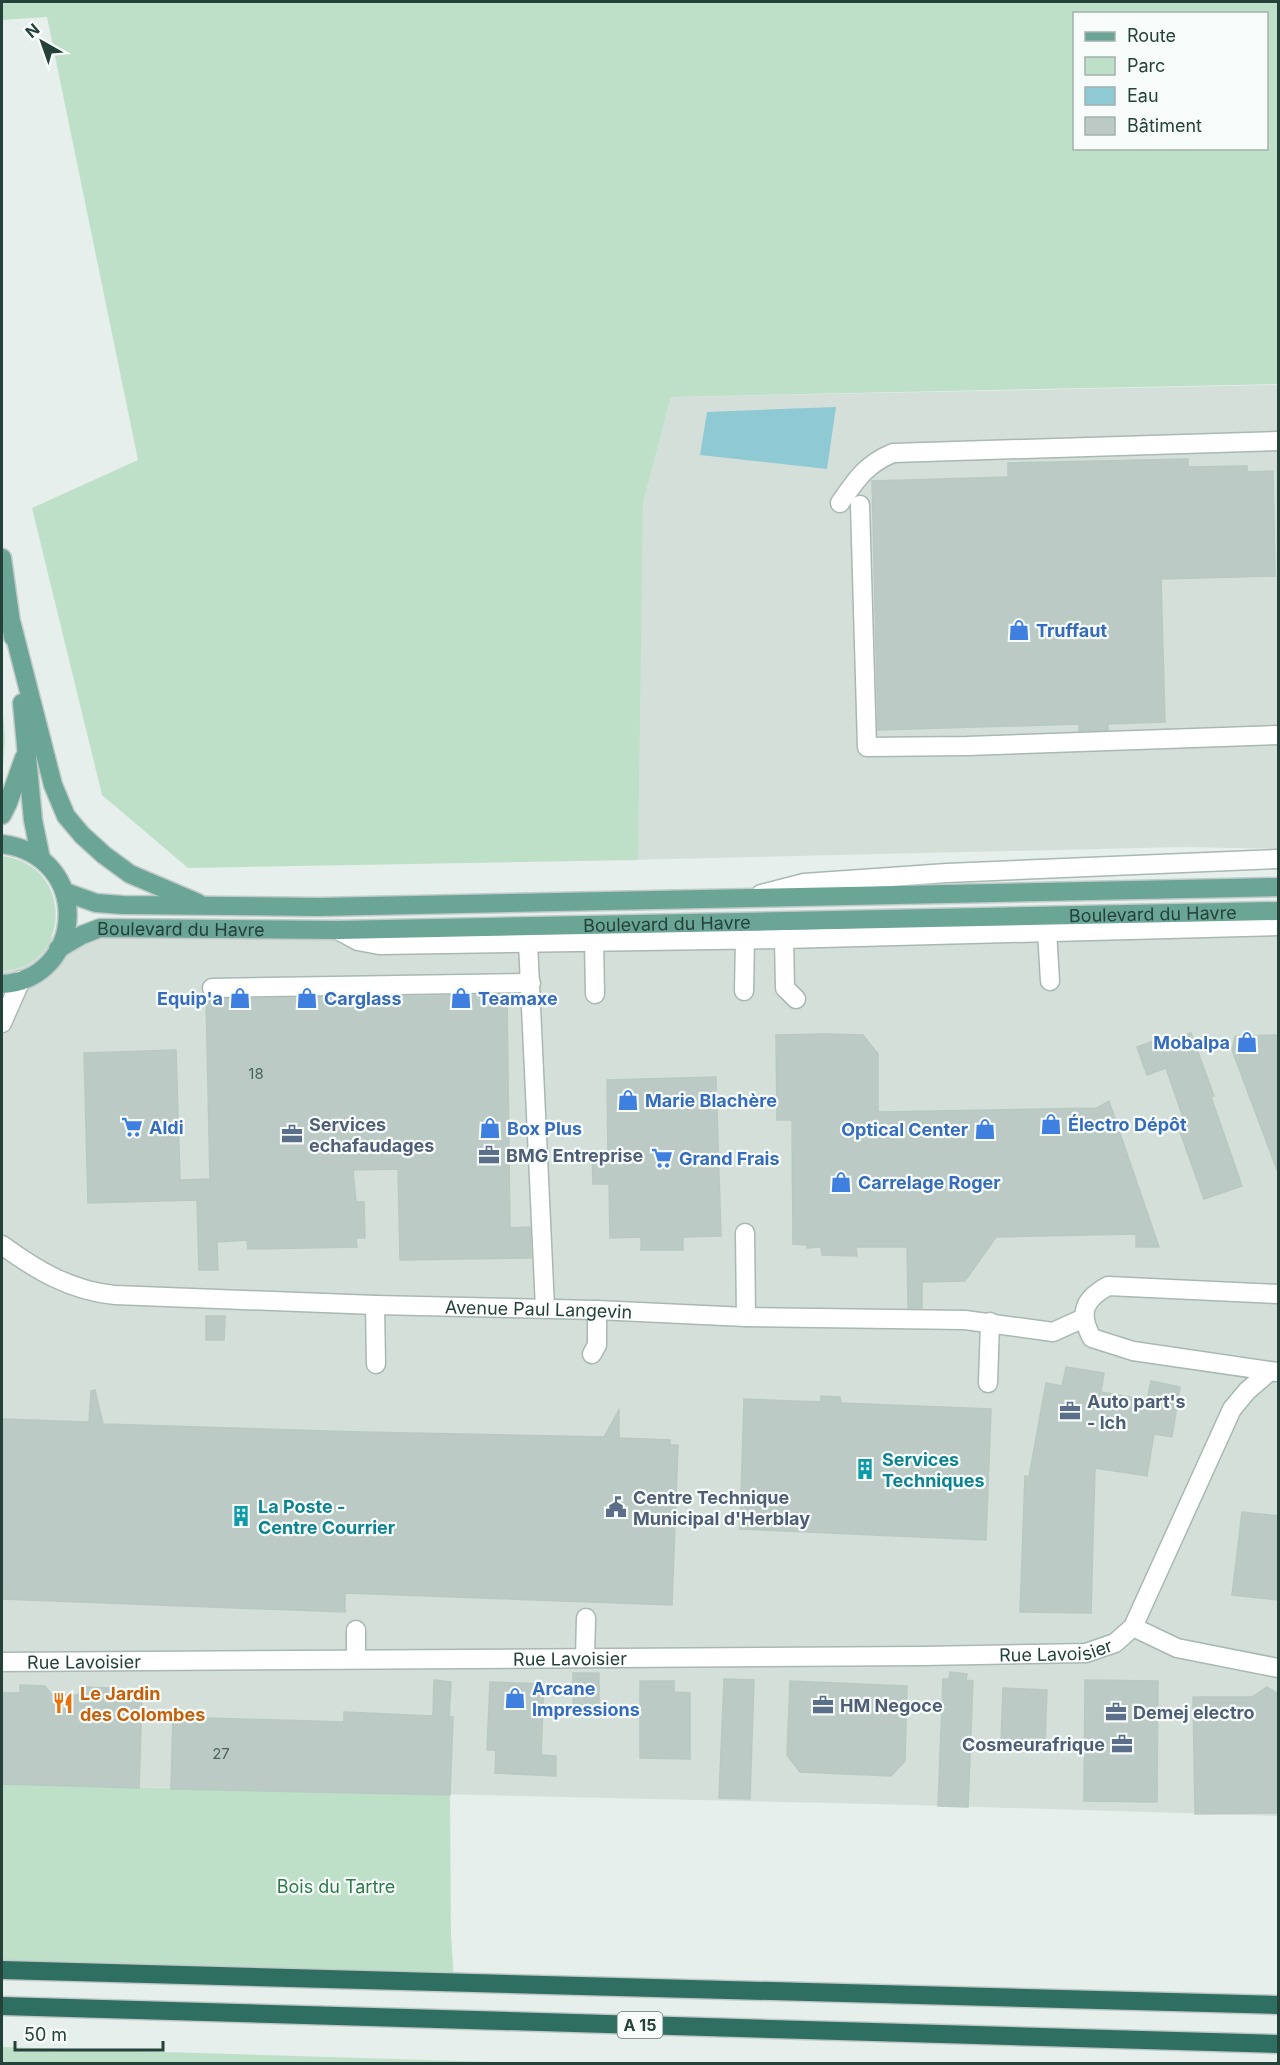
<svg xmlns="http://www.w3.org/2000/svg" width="1280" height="2065" font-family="Inter,sans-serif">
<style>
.built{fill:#d4dfda}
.green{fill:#bfe0c8;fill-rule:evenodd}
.water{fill:#8ec9d4}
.building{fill:#bbcac4;stroke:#b8c9c2;stroke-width:1.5}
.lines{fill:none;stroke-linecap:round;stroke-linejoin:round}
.minor-casing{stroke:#a8b8b2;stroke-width:21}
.major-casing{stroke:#c2cac8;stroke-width:21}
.highway-casing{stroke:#c2cac8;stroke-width:21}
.minor{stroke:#fff;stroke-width:18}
.major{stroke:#6aa596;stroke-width:18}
.highway{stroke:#2f6f62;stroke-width:18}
.labels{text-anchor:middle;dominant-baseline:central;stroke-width:4.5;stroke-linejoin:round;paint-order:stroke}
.number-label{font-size:15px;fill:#4a645c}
.shield{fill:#f7fbf9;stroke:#637a73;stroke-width:1.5}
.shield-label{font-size:16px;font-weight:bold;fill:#24423a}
.shop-label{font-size:18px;font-weight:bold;fill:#366cbe;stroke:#f7fbf9;text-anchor:start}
.street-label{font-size:18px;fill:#24423a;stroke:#f7fbf9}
.service-label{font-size:18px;font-weight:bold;fill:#4e5e75;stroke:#f7fbf9;text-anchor:start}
.culture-label{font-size:18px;font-weight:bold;fill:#0d838f;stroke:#f7fbf9;text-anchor:start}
.food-label{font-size:18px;font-weight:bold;fill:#c56008;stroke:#f7fbf9;text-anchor:start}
.park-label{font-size:18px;fill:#2d7a4b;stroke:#f7fbf9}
</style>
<rect width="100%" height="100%" fill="#e6efeb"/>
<!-- built -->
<g class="built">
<path d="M1278,385V849L1183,847L628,860L643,504L671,397Z"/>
<path d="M1278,933V1816L914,1805L2,1784V937Z"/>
</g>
<!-- green -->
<g class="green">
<path d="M2,2H1278V384L671,397L643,504L638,860L188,868L102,795L32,508L138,460L47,17L2,20ZM1074,14H1266V148H1074Z"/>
<path d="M2,699L5,739L2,780Z"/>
<path d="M2,856C76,865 71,968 2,971Z"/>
<path d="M2,1784L450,1795L451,1934L454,1982L2,1970Z"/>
<path d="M2,2047L530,2063L2,2064Z"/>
</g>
<!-- water -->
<path class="water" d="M836,407L827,469L700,455L707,412Z"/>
<!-- building -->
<g class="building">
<path d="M1188,459V467L1247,466V472L1273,471L1275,576L1161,579L1165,722L1108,724V730L1079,731V724L878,730L872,481L1008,477V463Z"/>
<path d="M507,995L510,1228L530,1227L531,1258L400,1260L398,1169L353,1170L356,1202H364L365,1238H356L357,1247L248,1249L247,1240L217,1242L218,1270H199L197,1200L88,1203L84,1053L176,1050L180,1180L210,1179L206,998L212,999Z"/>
<path d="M1191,1033L1214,1096L1211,1097L1242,1186L1204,1199L1180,1132L1187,1129L1166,1068L1147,1075L1137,1047L1165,1037L1167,1041Z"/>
<path d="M827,1034L863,1035L878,1054V1112L1097,1108L1109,1101L1159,1247H1136V1234L996,1237L965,1281L922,1282V1308H908L907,1247H856L857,1256L822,1255L821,1247L807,1248V1245L793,1244L792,1120H777L776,1035Z"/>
<path d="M1278,1035V1170H1277L1232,1050L1235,1036Z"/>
<path d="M716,1077L721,1236L683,1237V1250H641V1237L610,1238L609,1184H593L592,1154L608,1153L607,1080Z"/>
<path d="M206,1316H225L224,1340H206Z"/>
<path d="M1066,1367L1104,1373L1101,1392L1147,1400L1151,1381L1180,1387L1172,1437L1154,1434L1147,1476L1095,1468L1091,1613L1020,1612L1025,1476L1029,1477L1046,1383L1062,1386Z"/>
<path d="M95,1390L103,1424L362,1432L604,1437L619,1410V1438L670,1440V1445H678L672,1605L345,1593V1612L2,1599V1419L89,1422L91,1391Z"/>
<path d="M821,1396L840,1397L841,1403L991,1409L986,1540L740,1529L744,1399L821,1402Z"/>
<path d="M1242,1512L1278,1516V1600L1232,1595Z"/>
<path d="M950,1672L967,1674L966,1680L973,1681L968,1807L938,1806L943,1679H949Z"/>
<rect x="573" y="1673" width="26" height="34"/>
<path d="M724,1679L754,1680L750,1799L719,1798Z"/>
<path d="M434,1680L451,1682L449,1717H453L450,1795L171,1789L173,1717L344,1722V1712L433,1716Z"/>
<path d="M1085,1680L1158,1681L1157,1802L1084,1801Z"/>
<path d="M640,1681H674V1692L690,1693V1759L640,1758Z"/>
<path d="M790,1681L907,1686L905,1761L891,1776L800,1772L787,1755Z"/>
<path d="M490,1682L544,1684L541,1755L556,1756V1776L495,1773L496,1750H487Z"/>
<path d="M20,1685L45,1686L52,1695H77L86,1687L111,1688V1696L142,1697L139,1788L2,1784V1693H20Z"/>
<path d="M1267,1687L1278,1694V1813L1195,1814L1193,1697H1252Z"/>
<path d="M1003,1688L1047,1690L1045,1746L1001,1743Z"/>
</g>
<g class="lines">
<defs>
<g id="minor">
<path d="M840,503C856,480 866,464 893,453L1278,441"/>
<path d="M860,505L867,747L967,746L1278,735"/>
<path d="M761,894L804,883L947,873L1278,859"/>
<path d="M338,930L358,941L379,945L784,939L1278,926"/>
<path d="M1047,931L1050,981"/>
<path d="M784,939L785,988L796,999"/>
<path d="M594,941L595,994"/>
<path d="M528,942L545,1308"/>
<path d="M212,988L531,983"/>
<path d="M744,991L745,939"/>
<path d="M2,1023L21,980"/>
<path d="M745,1233L746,1317"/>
<path id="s1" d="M2,1245C36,1270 71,1291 115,1295L375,1305L597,1310L746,1317L965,1320L1053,1332L1084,1318"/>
<path d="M375,1305L376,1364"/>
<path d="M592,1354L597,1345V1310"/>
<path d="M1277,1372L1133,1351L1092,1338C1078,1313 1084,1299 1108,1286L1278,1294"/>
<path d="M988,1383L990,1322"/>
<path d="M1133,1627L1177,1648L1278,1668"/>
<path d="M356,1630V1659"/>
<path d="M585,1658L586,1618"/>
<path id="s2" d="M2,1662L923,1656L1086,1653L1115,1643L1133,1627L1232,1409L1247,1391L1269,1372"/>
</g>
<g id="major">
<path d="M2,558L13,637"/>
<path d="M12,625L53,785L66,816L82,835L104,855L130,874L198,903"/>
<path d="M22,703L33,820L41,859"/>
<path d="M2,815L8,803L24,758"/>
<path d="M2,844C93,856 86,979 2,984"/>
<path d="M65,892L96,903L123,905L319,907L1278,887"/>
<path id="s3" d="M58,949L82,935L100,928L338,930L1278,911"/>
</g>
<g id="highway">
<path d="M2,1970L1278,2005"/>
<path d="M2,2006L1278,2044"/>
</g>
</defs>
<!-- minor casing -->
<use href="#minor" class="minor-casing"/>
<!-- major casing -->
<use href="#major" class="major-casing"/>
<!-- highway casing -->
<use href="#highway" class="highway-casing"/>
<!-- minor -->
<use href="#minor" class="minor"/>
<!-- major -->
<use href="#major" class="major"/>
<!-- highway -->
<use href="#highway" class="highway"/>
</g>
<!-- icons -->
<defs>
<symbol id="shop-bare" viewBox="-9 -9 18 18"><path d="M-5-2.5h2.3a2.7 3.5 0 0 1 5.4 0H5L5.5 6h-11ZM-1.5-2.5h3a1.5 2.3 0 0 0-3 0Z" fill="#3f7fe0" stroke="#f7fbf9" stroke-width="2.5" paint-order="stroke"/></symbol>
<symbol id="supermarket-bare" viewBox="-9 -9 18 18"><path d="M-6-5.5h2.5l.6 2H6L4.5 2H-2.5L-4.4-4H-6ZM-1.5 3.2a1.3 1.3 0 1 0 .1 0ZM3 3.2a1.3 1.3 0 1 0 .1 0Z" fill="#3f7fe0" stroke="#f7fbf9" stroke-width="2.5" paint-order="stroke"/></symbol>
<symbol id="office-bare" viewBox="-9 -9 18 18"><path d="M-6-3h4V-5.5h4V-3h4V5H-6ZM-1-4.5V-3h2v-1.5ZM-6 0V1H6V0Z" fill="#5c6f8a" stroke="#f7fbf9" stroke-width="2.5" paint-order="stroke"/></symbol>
<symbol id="building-bare" viewBox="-9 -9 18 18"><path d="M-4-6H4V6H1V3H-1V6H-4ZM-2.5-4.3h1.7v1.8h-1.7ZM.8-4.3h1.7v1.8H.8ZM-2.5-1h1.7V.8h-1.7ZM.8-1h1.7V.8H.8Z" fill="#0f9aa8" stroke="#f7fbf9" stroke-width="2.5" paint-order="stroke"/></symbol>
<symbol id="civic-bare" viewBox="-9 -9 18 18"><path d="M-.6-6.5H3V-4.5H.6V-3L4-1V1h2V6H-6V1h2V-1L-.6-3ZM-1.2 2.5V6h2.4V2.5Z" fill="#5c6f8a" stroke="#f7fbf9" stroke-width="2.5" paint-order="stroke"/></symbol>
<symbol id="restaurant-bare" viewBox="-9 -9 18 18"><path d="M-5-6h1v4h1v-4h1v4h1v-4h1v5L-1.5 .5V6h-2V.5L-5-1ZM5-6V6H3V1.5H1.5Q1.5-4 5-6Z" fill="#e8710a" stroke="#f7fbf9" stroke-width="2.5" paint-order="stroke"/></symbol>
</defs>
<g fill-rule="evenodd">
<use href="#shop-bare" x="1004" y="615" width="30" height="30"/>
<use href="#shop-bare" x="225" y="983" width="30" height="30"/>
<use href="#shop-bare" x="292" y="983" width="30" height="30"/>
<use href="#shop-bare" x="446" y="983" width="30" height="30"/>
<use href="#shop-bare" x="1232" y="1027" width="30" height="30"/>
<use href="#shop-bare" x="613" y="1085" width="30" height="30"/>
<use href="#shop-bare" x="1036" y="1109" width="30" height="30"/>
<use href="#supermarket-bare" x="117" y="1112" width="30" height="30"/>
<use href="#shop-bare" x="475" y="1113" width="30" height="30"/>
<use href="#shop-bare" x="970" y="1114" width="30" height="30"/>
<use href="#office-bare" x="277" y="1119" width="30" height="30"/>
<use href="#office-bare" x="474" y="1140" width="30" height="30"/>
<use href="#supermarket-bare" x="647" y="1143" width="30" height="30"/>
<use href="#shop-bare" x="826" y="1167" width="30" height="30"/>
<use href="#office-bare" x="1055" y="1396" width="30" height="30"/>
<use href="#building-bare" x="850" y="1454" width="30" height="30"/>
<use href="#civic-bare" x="601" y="1492" width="30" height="30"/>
<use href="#building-bare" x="226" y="1501" width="30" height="30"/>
<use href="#shop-bare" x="500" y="1683" width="30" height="30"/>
<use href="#restaurant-bare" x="48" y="1688" width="30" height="30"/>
<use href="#office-bare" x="808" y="1690" width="30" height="30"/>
<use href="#office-bare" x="1101" y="1697" width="30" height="30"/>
<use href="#office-bare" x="1107" y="1729" width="30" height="30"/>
</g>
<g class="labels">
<!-- number labels -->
<g class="number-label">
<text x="256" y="1073">18</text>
<text x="221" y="1753">27</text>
</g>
<!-- shield labels -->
<rect class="shield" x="617.5" y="2012" width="45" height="26" rx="4.5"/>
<g class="shield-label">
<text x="640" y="2025">A 15</text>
</g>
<!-- shop labels -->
<g class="shop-label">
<text x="1036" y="630">Truffaut</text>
<text x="223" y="998" text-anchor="end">Equip'a</text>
<text x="324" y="998">Carglass</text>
<text x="478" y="998">Teamaxe</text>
<text x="1230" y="1042" text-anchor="end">Mobalpa</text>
<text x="645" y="1100">Marie Blachère</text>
<text x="1068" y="1124">Électro Dépôt</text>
<text x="149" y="1127">Aldi</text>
<text x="507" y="1128">Box Plus</text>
<text x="968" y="1129" text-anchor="end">Optical Center</text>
<text x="679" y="1158">Grand Frais</text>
<text x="858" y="1182">Carrelage Roger</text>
<text x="532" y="1688">Arcane<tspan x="532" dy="21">Impressions</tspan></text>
</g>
<!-- street labels -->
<g class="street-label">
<text stroke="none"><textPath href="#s3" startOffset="1100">Boulevard du Havre</textPath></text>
<text stroke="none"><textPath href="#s3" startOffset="614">Boulevard du Havre</textPath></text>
<text stroke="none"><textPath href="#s3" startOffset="128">Boulevard du Havre</textPath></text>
<text stroke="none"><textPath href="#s1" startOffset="549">Avenue Paul Langevin</textPath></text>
<text stroke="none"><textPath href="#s2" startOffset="1054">Rue Lavoisier</textPath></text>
<text stroke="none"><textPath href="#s2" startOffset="568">Rue Lavoisier</textPath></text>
<text stroke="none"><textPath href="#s2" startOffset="82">Rue Lavoisier</textPath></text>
</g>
<!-- service labels -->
<g class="service-label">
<text x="309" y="1124">Services<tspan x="309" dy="21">echafaudages</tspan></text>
<text x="506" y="1155">BMG Entreprise</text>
<text x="1087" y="1401">Auto part's<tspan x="1087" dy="21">- lch</tspan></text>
<text x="633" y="1497">Centre Technique<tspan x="633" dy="21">Municipal d'Herblay</tspan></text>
<text x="840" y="1705">HM Negoce</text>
<text x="1133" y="1712">Demej electro</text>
<text x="1105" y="1744" text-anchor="end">Cosmeurafrique</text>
</g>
<!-- culture labels -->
<g class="culture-label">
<text x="882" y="1459">Services<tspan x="882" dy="21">Techniques</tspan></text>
<text x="258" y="1506">La Poste -<tspan x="258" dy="21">Centre Courrier</tspan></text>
</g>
<!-- food labels -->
<g class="food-label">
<text x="80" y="1693">Le Jardin<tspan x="80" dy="21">des Colombes</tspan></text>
</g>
<!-- park labels -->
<g class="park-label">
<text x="336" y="1886">Bois du Tartre</text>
</g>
</g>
<!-- border -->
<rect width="1280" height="2065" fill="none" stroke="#24423a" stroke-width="6"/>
<!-- legend -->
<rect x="1073" y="12" width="195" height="138" fill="#f7fbf9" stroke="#a3b1ad" stroke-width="1.5"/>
<rect x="1085" y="32" width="30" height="9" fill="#6aa596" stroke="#a3b1ad" stroke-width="1.5"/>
<text x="1127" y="42" font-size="18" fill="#24423a">Route</text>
<rect x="1085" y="57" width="30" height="18" fill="#bfe0c8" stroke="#a3b1ad" stroke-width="1.5"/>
<text x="1127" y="72" font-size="18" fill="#24423a">Parc</text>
<rect x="1085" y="87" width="30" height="18" fill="#8ec9d4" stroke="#a3b1ad" stroke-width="1.5"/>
<text x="1127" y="102" font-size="18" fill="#24423a">Eau</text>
<rect x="1085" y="117" width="30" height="18" fill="#bbcac4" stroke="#a3b1ad" stroke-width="1.5"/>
<text x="1127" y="132" font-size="18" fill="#24423a">Bâtiment</text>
<!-- north arrow -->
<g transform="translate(42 42) rotate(320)" stroke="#f7fbf9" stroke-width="4.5" paint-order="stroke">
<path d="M0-4.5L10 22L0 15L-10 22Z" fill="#24423a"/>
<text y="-9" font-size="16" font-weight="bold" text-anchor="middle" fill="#24423a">N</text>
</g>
<!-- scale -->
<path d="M15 2041v9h148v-9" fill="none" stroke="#24423a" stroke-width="3"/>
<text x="24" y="2041" font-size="18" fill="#24423a" stroke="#f7fbf9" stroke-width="4.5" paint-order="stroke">50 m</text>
</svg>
